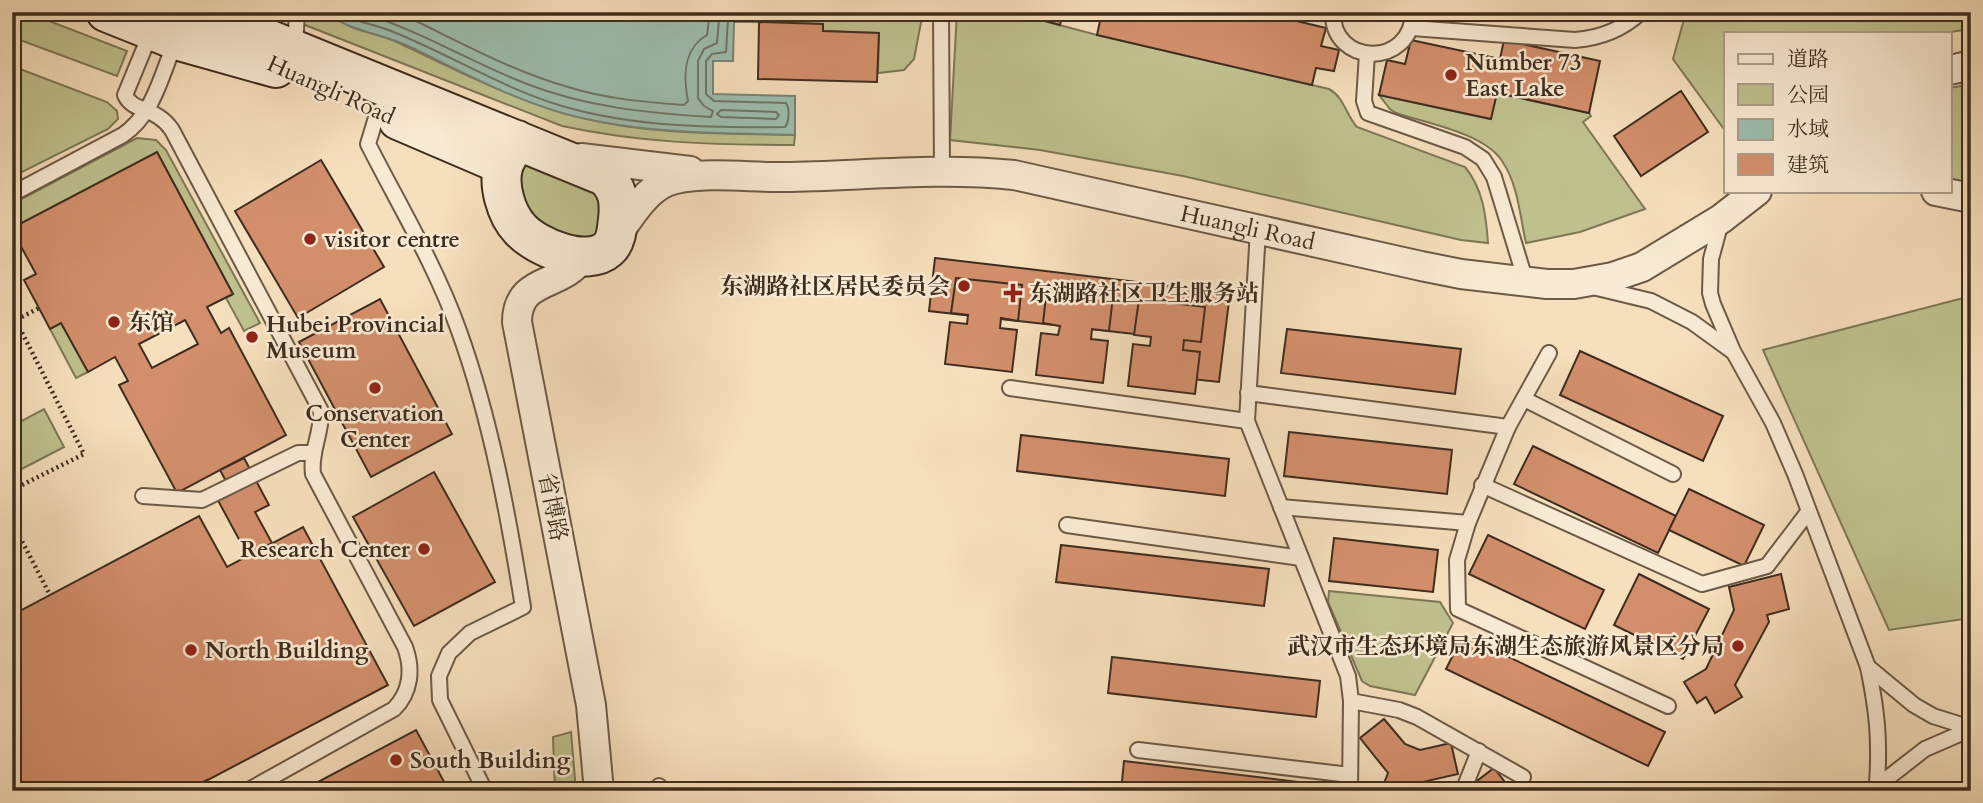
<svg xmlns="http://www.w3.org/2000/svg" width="1983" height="803" font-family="Cardo,'Noto Serif SC',serif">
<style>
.green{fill:#bfc18e;stroke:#7e7756;stroke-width:2}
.water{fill:#9dbdaf;stroke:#778375;stroke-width:2}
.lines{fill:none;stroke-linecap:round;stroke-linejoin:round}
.shore{stroke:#6e7566;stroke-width:2}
.building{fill:#d38f6c;stroke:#3e2d1e;stroke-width:2;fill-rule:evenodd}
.lane-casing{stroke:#6c5a46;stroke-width:18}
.street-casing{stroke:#6c5a46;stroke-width:32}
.secondary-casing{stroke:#3e2d1e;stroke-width:42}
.path{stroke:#3e2d1e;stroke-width:4.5;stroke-dasharray:2 3.5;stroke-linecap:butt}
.lane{stroke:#f9ead3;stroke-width:14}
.street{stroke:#f9ead3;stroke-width:28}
.secondary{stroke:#f9ead3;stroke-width:38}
.poi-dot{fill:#8f2418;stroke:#f9ead3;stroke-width:2.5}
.labels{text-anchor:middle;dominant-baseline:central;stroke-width:5;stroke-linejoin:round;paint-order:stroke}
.poi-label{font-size:23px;font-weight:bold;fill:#3e2d1e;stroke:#f9ead3;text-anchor:start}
.street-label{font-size:23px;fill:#3e2d1e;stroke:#f9ead3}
</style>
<rect width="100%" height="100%" fill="#f6dfbc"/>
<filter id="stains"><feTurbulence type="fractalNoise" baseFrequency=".00286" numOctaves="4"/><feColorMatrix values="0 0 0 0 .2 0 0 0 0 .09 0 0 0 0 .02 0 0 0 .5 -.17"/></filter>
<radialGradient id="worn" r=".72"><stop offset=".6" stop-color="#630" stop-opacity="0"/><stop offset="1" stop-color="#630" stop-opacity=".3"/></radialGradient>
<!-- green -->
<g class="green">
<path d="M12,12H26L127,51L117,76L12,37Z"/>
<path d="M272,12H335V16C350,32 377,32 397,42C457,71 518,102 583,118C651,135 725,133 795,135L794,145C713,145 641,143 562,126Z"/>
<path d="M768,12H923L914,59L904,70L878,73L879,33L823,31V24L751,22Z"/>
<path d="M957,12H1010L1097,35L1329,89C1344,97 1346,115 1357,127L1465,167C1483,189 1486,215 1488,243L1461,240L1183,176L1040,150L950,140Z"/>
<path d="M1686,12H1971V29L1944,33H1726V132L1673,59Z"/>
<path d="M12,66L107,102L117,111L118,119L108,129L12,177Z"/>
<path d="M1971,84V185L1950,181V88Z"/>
<path d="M1497,93L1589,113L1591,116L1583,122L1645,209L1580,232L1526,243C1520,216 1518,184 1502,161C1484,133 1426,123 1396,113L1390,109L1379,95L1490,119Z"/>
<path d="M137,138L156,140L166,150L260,323L244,331L226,298L233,294L157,152L12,228V204Z"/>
<path d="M527,161L603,188L598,232L592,238L566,241L519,205L520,164Z"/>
<path d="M1971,296V618L1889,630L1763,350Z"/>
<path d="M61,323L88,372L76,378L50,329Z"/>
<path d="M44,409L64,447L12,474V426Z"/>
<path d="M1329,591L1440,602L1453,623L1415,695L1370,686L1362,681L1328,602Z"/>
<path d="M571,732L576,791H555L553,737Z"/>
</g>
<!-- water -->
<path class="water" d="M335,12H768L751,22H734L733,61H713V94L795,96V135C717,133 637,134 562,113C507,97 457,69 406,45C389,37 346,28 336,19Z"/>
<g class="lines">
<!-- shore -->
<g class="shore">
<path d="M341,12L345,17C360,22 376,25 391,31C449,54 502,88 562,106C633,127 712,128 785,127C789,123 790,108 786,103L714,101L706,94V61L712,54L726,52L728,19C736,11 747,17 756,12"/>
<path d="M359,12C418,29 470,62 527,84C586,107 647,113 711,117L713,111L704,106L698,98V61L704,49L717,43L719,20L722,12"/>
<path d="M397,12C453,38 508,70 568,87C606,99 645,102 684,105L688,101C683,76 683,49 707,35L710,12"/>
<path d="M721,110L776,112L779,115L776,119L721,117L717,114Z"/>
</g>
</g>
<!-- building -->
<g class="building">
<path d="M1010,12H1063L1060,25Z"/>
<path d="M1102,12H1259L1326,28L1321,46L1339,50L1334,71L1316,68L1312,85L1097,35Z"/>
<path d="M759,22L823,24V31L879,33L877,82L758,79Z"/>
<path d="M1411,40L1500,59L1504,40L1600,61L1589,113L1497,93L1491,119L1379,95L1387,60L1405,64Z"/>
<path d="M1681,91L1708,132L1641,176L1614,136Z"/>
<path d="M157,152L233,294L207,307L221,333L229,328L286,435L177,493L119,385L128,381L115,357L88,372L61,323L50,329L24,280L36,274L12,230V228ZM185,320L198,344L152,368L139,344Z"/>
<path d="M321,160L384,267L298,318L235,211Z"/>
<path d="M935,258L1230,293L1219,382L1174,377L1179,339L929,311Z"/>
<path d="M956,278L1022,285L1018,321L1001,318L1000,328L1017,330L1012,372L945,364L950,322L967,324L968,315L951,313Z"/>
<path d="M1047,288L1113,296L1109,331L1092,329L1091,339L1108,341L1103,383L1036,375L1041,333L1058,335L1060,326L1043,323Z"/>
<path d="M380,299L452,434L371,477L299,342Z"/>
<path d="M1139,299L1205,307L1201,342L1184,340L1183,350L1200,352L1195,394L1128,386L1133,344L1150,346L1151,337L1134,335Z"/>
<path d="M1287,329L1461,349L1455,394L1281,373Z"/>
<path d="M1580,351L1723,416L1703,461L1560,395Z"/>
<path d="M1289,432L1452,450L1447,494L1284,476Z"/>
<path d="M1021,435L1229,459L1225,496L1017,471Z"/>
<path d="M1533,446L1676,516L1658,553L1514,484Z"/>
<path d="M244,458L269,505L255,512L272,543L248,556L214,493L228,485L220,470Z"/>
<path d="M434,472L495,582L414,626L353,517Z"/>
<path d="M1689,489L1764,525L1744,566L1669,530Z"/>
<path d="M199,516L227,567L303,527L388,685L187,791H12V615Z"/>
<path d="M1488,535L1604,590L1585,629L1469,574Z"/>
<path d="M1334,538L1438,550L1433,592L1329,581Z"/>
<path d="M1061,545L1269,569L1264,606L1056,582Z"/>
<path d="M1639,574L1709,609L1683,659L1614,625Z"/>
<path d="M1781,574L1789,609L1767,615L1769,622L1735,685L1742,697L1715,713L1706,697L1697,703L1684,682L1706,669L1734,610L1729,587Z"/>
<path d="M1463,635L1665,732L1648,766L1446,669Z"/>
<path d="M1112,657L1320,681L1316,717L1108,693Z"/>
<path d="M1384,719L1405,744L1420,750L1451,743L1458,774L1418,783L1415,791H1381L1388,773L1360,738Z"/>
<path d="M416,730L449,791H301Z"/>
<path d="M1124,761L1332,786L1331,791H1121Z"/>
<path d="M1494,768L1512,791H1472L1469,787Z"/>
<path d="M207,780L212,791H187Z"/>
</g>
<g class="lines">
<defs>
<g id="lane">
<path d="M941,12L942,171"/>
<path d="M1333,12C1331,66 1412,69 1413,12"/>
<path d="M1412,28L1575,40C1601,38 1622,30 1641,12"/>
<path d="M151,32L125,95C133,113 156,106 172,130L321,411C322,433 310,452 313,474L405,647C413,669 411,692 394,709L247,791"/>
<path d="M295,48L297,12"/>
<path d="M1367,54L1364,101L1368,113L1465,147L1483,159L1494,177L1526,282"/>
<path d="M378,111L368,144C399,205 436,266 459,331C491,420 508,514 523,607L470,633L449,653L439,676L440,700L485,791"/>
<path d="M12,194L123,135C154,114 162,73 176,40"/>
<path d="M1721,222L1711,259L1710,293L1713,304L1733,351L1773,423L1795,474L1868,667L1914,705L1933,716L1971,728"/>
<path d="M1258,229L1247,421L1348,676L1351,701L1350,791"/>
<path d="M1597,288L1651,301L1692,322L1732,351"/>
<path d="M1549,353L1508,427L1468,523L1457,560L1458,609L1668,706"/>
<path d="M1010,388L1247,421"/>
<path d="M1248,393L1508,427"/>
<path d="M1524,399L1673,474"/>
<path d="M1482,485L1702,584L1767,566L1808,512"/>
<path d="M143,496L202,500L298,453H314"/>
<path d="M1281,507L1468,523"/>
<path d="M1067,525L1301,558"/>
<path d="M1868,667C1877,711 1880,739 1877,784"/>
<path d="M1351,701L1399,710L1417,717L1523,777"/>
<path d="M1138,750L1350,775"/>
<path d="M659,791V786"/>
<path d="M1463,791L1479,751"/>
<path d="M1871,791L1925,749L1971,729"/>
</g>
<g id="street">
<path d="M1950,70L1971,65"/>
<path d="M581,158L690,171"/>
<path d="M1936,191L1971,198"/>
<path id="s1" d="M616,236C630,217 644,192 666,182C696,170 751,178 784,177C861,176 937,167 1014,175L1421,266L1461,274L1547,284H1574L1613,277L1642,267L1721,219L1757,191"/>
<path d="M582,257C563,288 517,276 517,322L591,705L599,791"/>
</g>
<g id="secondary">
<path d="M106,12L176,40L276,68"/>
<path d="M160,12L222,40"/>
<path d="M202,12L604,176C618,187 620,202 618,219C617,230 616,242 608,249C587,268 536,247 520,229C506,214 497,184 504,164C507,156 513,148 517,140"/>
<path d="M398,120L503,165"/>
</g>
</defs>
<!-- lane casing -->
<use href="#lane" class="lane-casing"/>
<!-- street casing -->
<use href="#street" class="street-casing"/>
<!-- secondary casing -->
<use href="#secondary" class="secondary-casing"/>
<!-- path -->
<g class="path">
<path d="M12,313L84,454L12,490"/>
<path d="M12,322L39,308"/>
<path d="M12,522L50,595"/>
</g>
<!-- lane -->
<use href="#lane" class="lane"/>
<!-- street -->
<use href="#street" class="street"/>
<!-- secondary -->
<use href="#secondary" class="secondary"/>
</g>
<!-- markers -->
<g class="poi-dot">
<circle cx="1451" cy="75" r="7"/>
<circle cx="310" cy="239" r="7"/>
<circle cx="964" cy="286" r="7"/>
<path d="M1009.5 282.5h7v7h7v7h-7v7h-7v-7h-7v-7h7z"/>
<circle cx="114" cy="322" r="7"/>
<circle cx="252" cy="337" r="7"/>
<circle cx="375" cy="388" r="7"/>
<circle cx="424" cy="549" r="7"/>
<circle cx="1738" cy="646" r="7"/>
<circle cx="191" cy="650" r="7"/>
<circle cx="396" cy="760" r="7"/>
</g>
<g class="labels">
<!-- poi labels -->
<g class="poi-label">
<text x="1465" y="62">Number 73<tspan x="1465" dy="26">East Lake</tspan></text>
<text x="324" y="239">visitor centre</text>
<text x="950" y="286" text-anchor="end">东湖路社区居民委员会</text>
<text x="1029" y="293">东湖路社区卫生服务站</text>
<text x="128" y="322">东馆</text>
<text x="266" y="324">Hubei Provincial<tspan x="266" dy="26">Museum</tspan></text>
<text x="375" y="413" text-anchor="middle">Conservation<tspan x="375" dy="26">Center</tspan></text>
<text x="410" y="549" text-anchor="end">Research Center</text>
<text x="1724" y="646" text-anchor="end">武汉市生态环境局东湖生态旅游风景区分局</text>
<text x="205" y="650">North Building</text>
<text x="410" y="760">South Building</text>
</g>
<!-- street labels -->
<g class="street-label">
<text transform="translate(331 90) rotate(24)">Huangli Road</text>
<text stroke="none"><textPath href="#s1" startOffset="663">Huangli Road</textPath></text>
<text transform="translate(553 507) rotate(79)">省博路</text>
</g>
</g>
<!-- margin -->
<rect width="1983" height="803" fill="none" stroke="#f6dfbc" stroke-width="42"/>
<rect x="14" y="14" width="1955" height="775" fill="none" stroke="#3e2d1e" stroke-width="3.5"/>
<rect x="21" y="21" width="1941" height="761" fill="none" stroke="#3e2d1e" stroke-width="2"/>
<!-- legend -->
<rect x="1724" y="32" width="228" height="161" fill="#f9ead3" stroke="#ae9e8b" stroke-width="2"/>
<rect x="1738" y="54" width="35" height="10" fill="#f9ead3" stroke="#ae9e8b" stroke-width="2"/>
<text x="1787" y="66" font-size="21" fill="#3e2d1e">道路</text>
<rect x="1738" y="84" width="35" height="21" fill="#bfc18e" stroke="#ae9e8b" stroke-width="2"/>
<text x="1787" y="102" font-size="21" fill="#3e2d1e">公园</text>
<rect x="1738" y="119" width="35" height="21" fill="#9dbdaf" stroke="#ae9e8b" stroke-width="2"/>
<text x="1787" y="136" font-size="21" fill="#3e2d1e">水域</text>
<rect x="1738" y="154" width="35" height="21" fill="#d38f6c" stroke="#ae9e8b" stroke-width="2"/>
<text x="1787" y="172" font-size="21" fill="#3e2d1e">建筑</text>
<rect width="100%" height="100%" filter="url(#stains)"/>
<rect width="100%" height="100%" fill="url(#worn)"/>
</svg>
